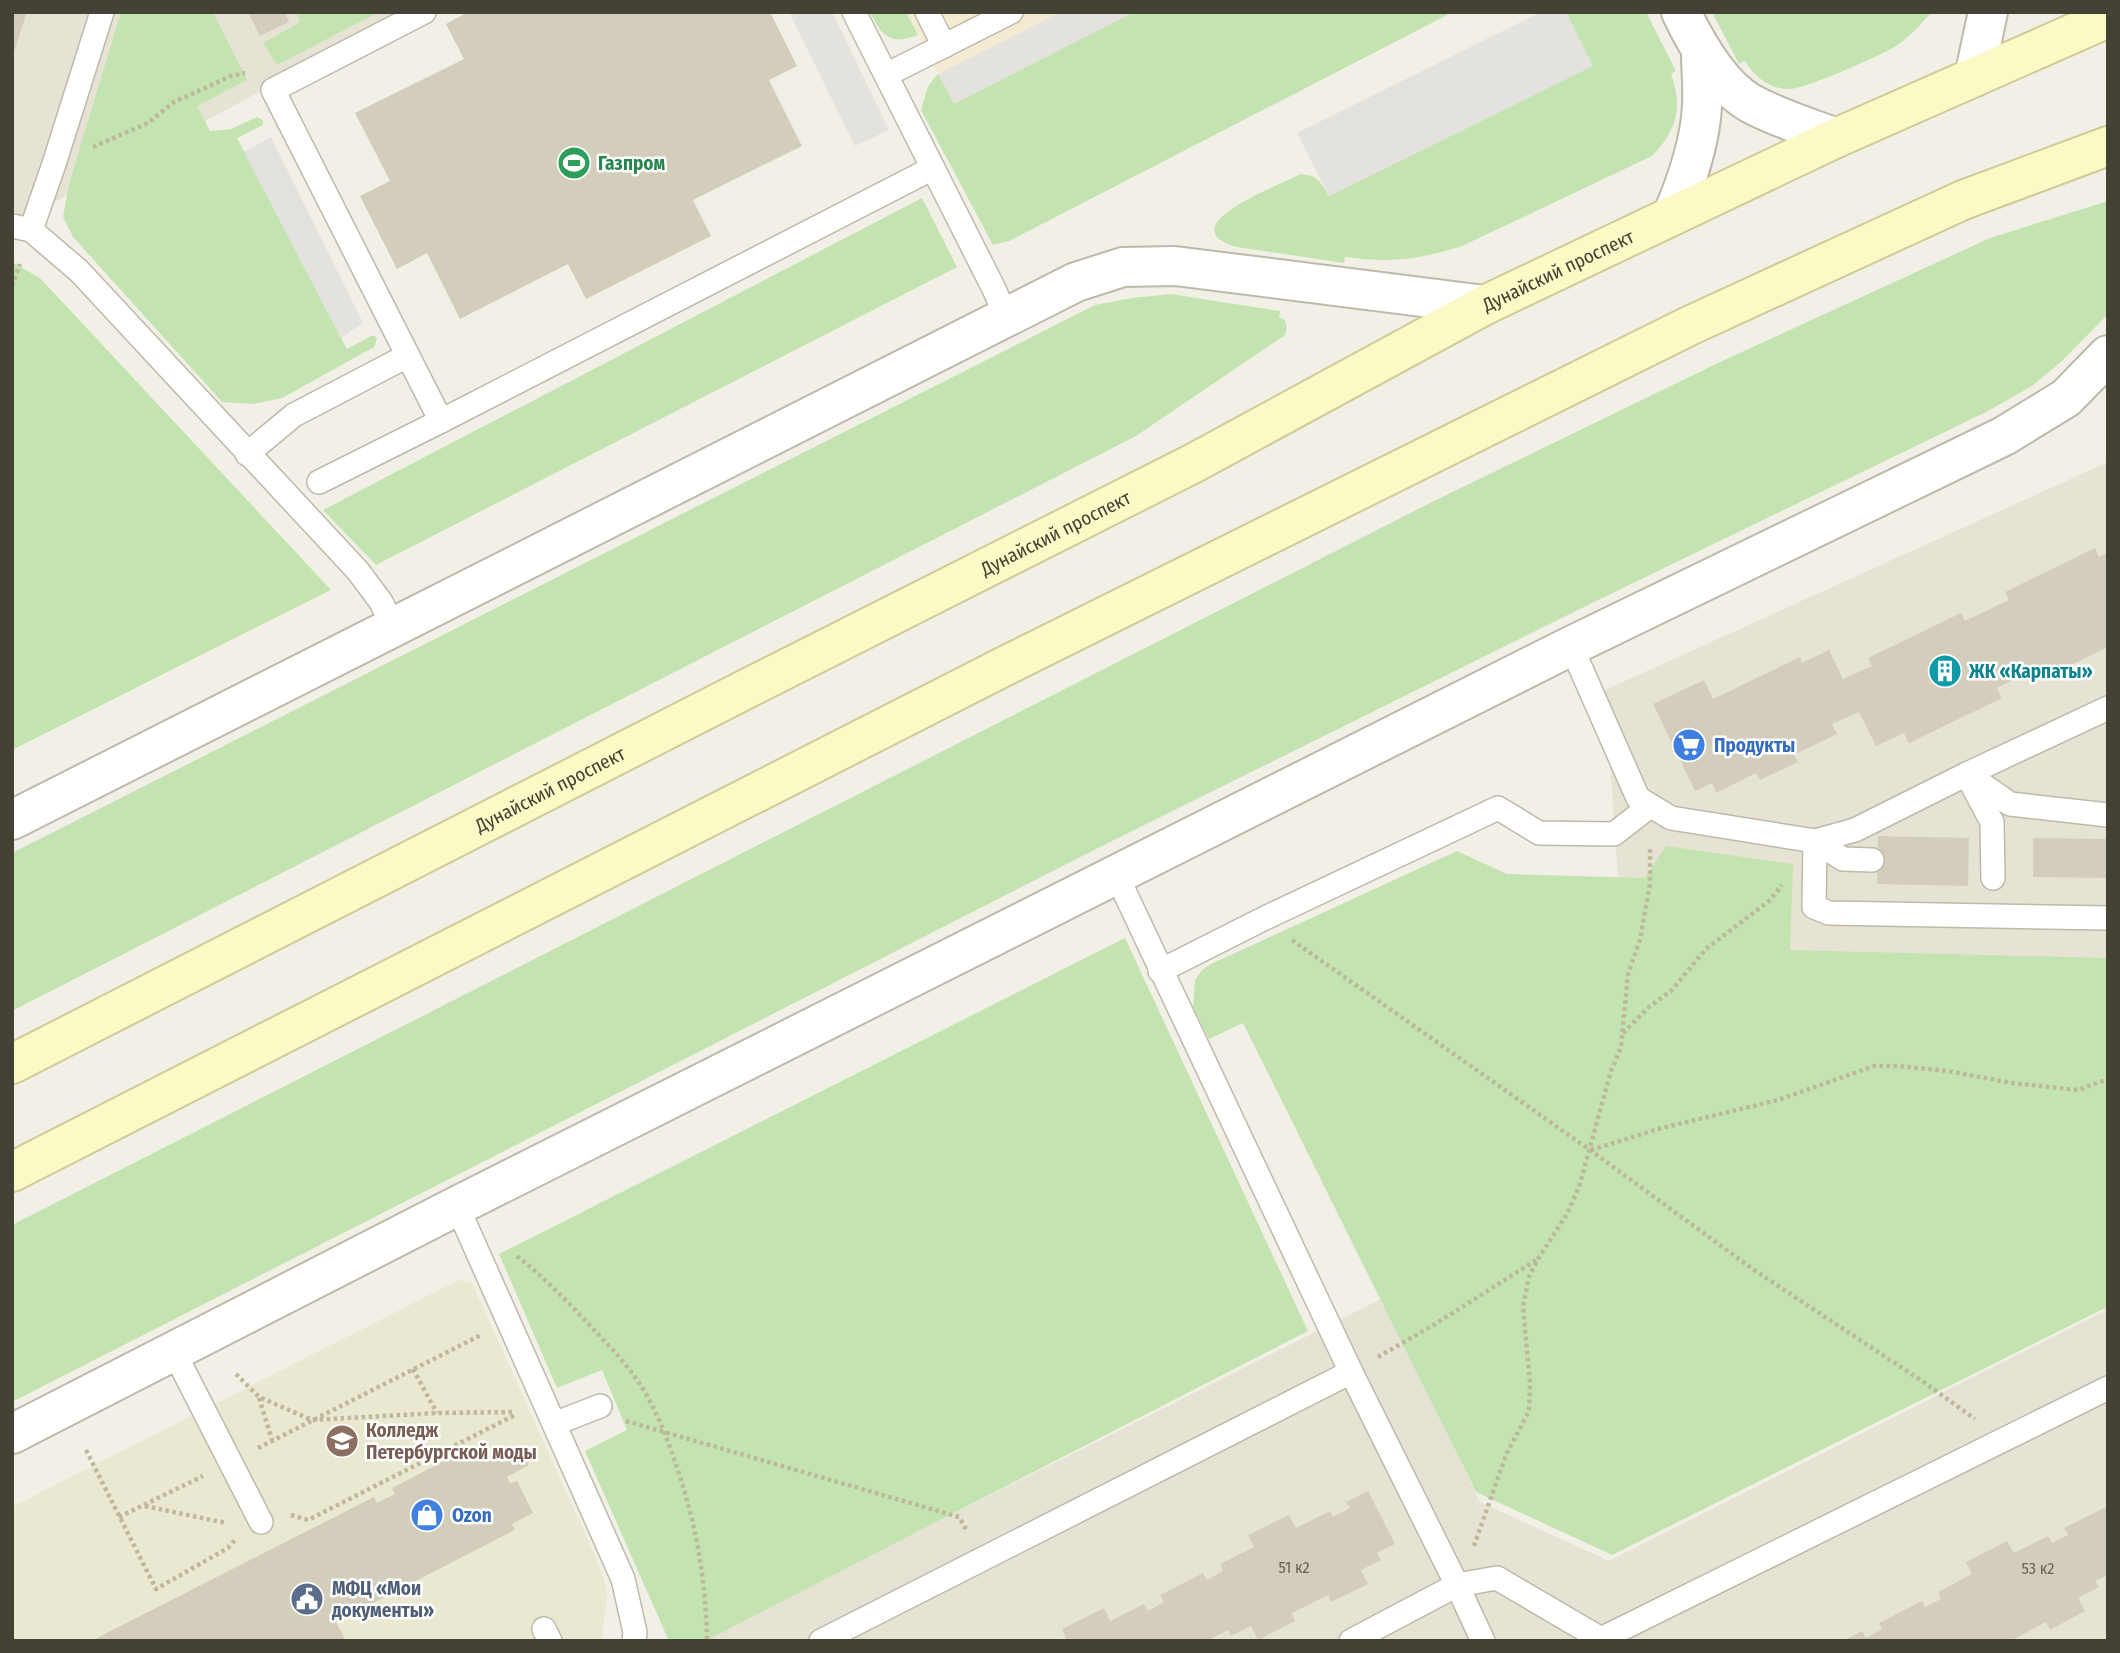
<svg xmlns="http://www.w3.org/2000/svg" width="2120" height="1653" font-family="'Fira Sans Condensed',sans-serif">
<style>
.residential{fill:#e6e3d4}
.commercial{fill:#f3ebd2}
.education{fill:#eae8d0}
.green{fill:#c3e4b0}
.parking{fill:#e3e2de}
.building{fill:#d3cebc}
.lines{fill:none;stroke-linecap:round;stroke-linejoin:round}
.lane-casing{stroke:#bdbaa9;stroke-width:26}
.street-casing{stroke:#bdbaa9;stroke-width:42}
.secondary-casing{stroke:#cfcb97;stroke-width:42}
.path{stroke:#beb89b;stroke-width:4.5;stroke-dasharray:3.5 3.5;stroke-linecap:butt}
.lane{stroke:#fff;stroke-width:23}
.street{stroke:#fff;stroke-width:38}
.secondary{stroke:#fbf9c6;stroke-width:38}
.labels{text-anchor:middle;dominant-baseline:central;stroke-width:5;stroke-linejoin:round;paint-order:stroke}
.number-label{font-size:16px;fill:#686457}
.leisure-label{font-size:19px;font-weight:bold;fill:#27864d;stroke:#fff;text-anchor:start}
.street-label{font-size:19px;fill:#444135;stroke:#fff}
.culture-label{font-size:19px;font-weight:bold;fill:#0d838f;stroke:#fff;text-anchor:start}
.shop-label{font-size:19px;font-weight:bold;fill:#366cbe;stroke:#fff;text-anchor:start}
.education-label{font-size:19px;font-weight:bold;fill:#785e54;stroke:#fff;text-anchor:start}
.service-label{font-size:19px;font-weight:bold;fill:#4e5e75;stroke:#fff;text-anchor:start}
</style>
<rect width="100%" height="100%" fill="#f2f0e6"/>
<!-- residential -->
<g class="residential">
<path d="M12,12H408L12,225Z"/>
<path d="M2108,462V965L1623,951L1605,690Z"/>
<path d="M1381,1299L1480,1502L1609,1561L2108,1309V1641H700Z"/>
</g>
<!-- commercial -->
<path class="commercial" d="M906,12H1134L954,104Z"/>
<!-- education -->
<path class="education" d="M459,1280L472,1283L597,1560L606,1585L607,1600L601,1641H12V1507Z"/>
<!-- green -->
<g class="green">
<path d="M121,12H213L247,80L197,106L210,131L231,129L257,117L263,120V125L237,138L347,349L371,336H375L377,339L374,347L282,398L253,404L222,402L73,237L63,217L69,184Z"/>
<path d="M296,12H379L277,65L263,43L300,22Z"/>
<path d="M870,12H906L918,35C890,46 882,36 870,12Z"/>
<path d="M1134,12H1453L1009,241L993,245L921,110L928,86L938,74L955,103Z"/>
<path d="M1566,12H1646L1676,71L1671,74C1683,107 1677,131 1652,156L1462,246C1419,260 1390,263 1345,257L1344,263L1237,247C1166,227 1282,184 1301,174C1320,176 1320,182 1329,196L1592,66Z"/>
<path d="M1712,12H1932C1921,24 1910,37 1896,46C1879,56 1806,89 1789,89C1769,89 1755,77 1745,61L1739,64Z"/>
<path d="M922,198L957,267L376,565L323,510Z"/>
<path d="M2108,201V314L2062,361L2032,386L1986,412L1592,603L1102,846L12,1402V1225L1430,503L1718,363L1990,238Z"/>
<path d="M12,262L40,278L331,590L12,750Z"/>
<path d="M1171,294L1280,311L1279,317L1285,320L1287,327L1285,335L1136,436L12,1011V853L1095,305L1132,298Z"/>
<path d="M1666,846L1793,864L1790,950L2108,958V1309H2103L1612,1555L1476,1492L1243,1023L1209,1039L1193,1007L1195,980L1202,970L1211,964L1457,851L1507,874L1645,878Z"/>
<path d="M1125,938L1308,1331L705,1641H669L585,1451L627,1430L602,1370L557,1388L499,1254Z"/>
</g>
<!-- parking -->
<g class="parking">
<path d="M789,12H832L889,130L855,146Z"/>
<path d="M1061,12H1134L954,104L938,74Z"/>
<path d="M1541,12H1566L1593,66L1329,196L1297,133Z"/>
<path d="M271,137L363,323L341,338L244,152Z"/>
</g>
<!-- building -->
<g class="building">
<path d="M12,12H27L13,55H12Z"/>
<path d="M248,12H285L289,22L260,36Z"/>
<path d="M468,12H770L797,66L769,80L802,146L693,200L711,236L586,299L568,264L460,319L427,253L397,269L360,196L390,181L355,113L464,59L446,24Z"/>
<path d="M2095,548L2099,557L2108,552V647L2046,677L2041,666L1997,688L2002,698L1909,743L1904,733L1876,746L1859,712L1832,724L1837,734L1794,755L1798,762L1760,780L1756,773L1716,793L1712,783L1695,791L1653,704L1704,680L1713,699L1800,657L1802,663L1829,650L1843,679L1872,666L1868,658L1961,613L1965,621L2009,600L2005,592Z"/>
<path d="M1878,836L1969,838L1968,886L1877,884Z"/>
<path d="M2033,838L2108,839V878L2033,877Z"/>
<path d="M473,1446L477,1455L486,1450L492,1461L519,1446L529,1465L507,1477L510,1484L517,1481L533,1513L512,1524L515,1530L336,1622L346,1641H91L374,1497L377,1503L395,1494L392,1488Z"/>
<path d="M1368,1491L1395,1544L1377,1553L1381,1560L1361,1570L1368,1584L1331,1602L1328,1595L1292,1613L1295,1621L1258,1640L1251,1626L1231,1636L1228,1630L1207,1641H1067L1062,1629L1104,1608L1110,1621L1144,1604L1148,1611L1164,1602L1160,1595L1203,1573L1207,1580L1223,1571L1220,1564L1254,1547L1248,1535L1289,1515L1296,1528L1330,1511L1333,1517L1350,1508L1346,1502Z"/>
<path d="M2108,1506V1575L2095,1581L2099,1587L2078,1598L2085,1611L2050,1630L2046,1622L2010,1641H1843L1862,1631L1866,1638L1882,1629L1879,1623L1922,1601L1925,1607L1941,1599L1938,1592L1972,1574L1966,1562L2007,1541L2014,1553L2048,1536L2052,1543L2068,1535L2064,1528Z"/>
</g>
<g class="lines">
<defs>
<g id="lane">
<path d="M424,12L273,90L441,421"/>
<path d="M854,12L994,289L1006,317"/>
<path d="M927,12L944,46"/>
<path d="M886,75L1011,12"/>
<path d="M12,226L31,230L79,271L358,571L381,602L394,628"/>
<path d="M31,230L54,164L102,12"/>
<path d="M247,454L294,415L407,356"/>
<path d="M319,482L441,421L933,168"/>
<path d="M1571,646L1638,798L1671,818L1815,841L1855,830L1967,774L2108,708"/>
<path d="M1967,774L2010,804L2108,815"/>
<path d="M1968,777L1992,822L1993,878"/>
<path d="M1815,841L1814,907L1829,913L2108,918"/>
<path d="M1815,841L1843,859L1872,860"/>
<path d="M1116,874L1351,1372"/>
<path d="M1160,971L1263,919L1498,808L1539,833L1614,834L1650,806"/>
<path d="M457,1206L623,1579L635,1632L634,1641"/>
<path d="M173,1350L261,1522"/>
<path d="M554,1424L600,1406"/>
<path d="M544,1629L550,1641"/>
<path d="M821,1641L1351,1372L1457,1585L1497,1578L1601,1639"/>
<path d="M1351,1641L1457,1585L1483,1641"/>
<path d="M1597,1641L2108,1388"/>
</g>
<g id="street">
<path d="M1681,12C1696,43 1719,85 1750,103C1777,118 1808,127 1836,138"/>
<path d="M1974,77L1988,12"/>
<path d="M1672,216C1687,181 1700,144 1702,106C1703,88 1701,70 1701,52"/>
<path d="M12,820L1076,282L1123,267L1175,266L1485,305"/>
<path d="M12,1434L457,1206L1571,646L2004,436L2066,398L2108,355"/>
</g>
<g id="secondary">
<path id="s1" d="M12,1064L754,685L1194,463L1485,305L1836,138L2108,18"/>
<path d="M12,1172L1003,667L1689,326L1963,200L2108,146"/>
</g>
</defs>
<!-- lane casing -->
<use href="#lane" class="lane-casing"/>
<!-- street casing -->
<use href="#street" class="street-casing"/>
<!-- secondary casing -->
<use href="#secondary" class="secondary-casing"/>
<!-- path -->
<g class="path">
<path d="M93,147L148,123L174,102L231,76L245,73"/>
<path d="M12,286L20,264"/>
<path d="M1292,940L1590,1150L1754,1270L1922,1381L1975,1419"/>
<path d="M1623,1033L1649,1007L1671,991L1706,949L1769,901L1782,885"/>
<path d="M1591,1150L1658,1129L1778,1100L1874,1066H1897L1948,1071L2012,1083L2078,1090L2108,1079"/>
<path d="M517,1256C546,1279 572,1306 597,1333C609,1346 622,1359 632,1373C651,1398 664,1429 674,1459C695,1518 706,1578 707,1641"/>
<path d="M1378,1357L1432,1326L1538,1259"/>
<path d="M413,1369L437,1413"/>
<path d="M236,1374L259,1397L312,1420L437,1413L515,1412"/>
<path d="M259,1398L272,1440"/>
<path d="M626,1421L959,1517L967,1531"/>
<path d="M258,1448L481,1335"/>
<path d="M86,1450L156,1589L228,1548L235,1540"/>
<path d="M145,1506L226,1523"/>
<path d="M291,1515L308,1520L515,1415"/>
<path d="M119,1517L203,1476"/>
<path d="M1474,1546L1506,1455L1529,1411L1530,1383L1523,1307L1529,1277L1538,1259L1567,1214L1579,1187L1611,1071L1621,1047L1628,974L1640,940L1650,884V847"/>
</g>
<!-- lane -->
<use href="#lane" class="lane"/>
<!-- street -->
<use href="#street" class="street"/>
<!-- secondary -->
<use href="#secondary" class="secondary"/>
</g>
<!-- icons -->
<defs>
<symbol id="stadium-disc" viewBox="-11 -11 22 22"><circle r="9.5" fill="#2e9e5b" stroke="#fff"/><path d="M0-5a6.5 5 0 1 0 0 10a6.5 5 0 1 0 0-10ZM-3.5-1.8h7v3.6h-7Z" fill="#fff"/></symbol>
<symbol id="building-disc" viewBox="-11 -11 22 22"><circle r="9.5" fill="#0f9aa8" stroke="#fff"/><path d="M-4-6H4V6H1V3H-1V6H-4ZM-2.5-4.3h1.7v1.8h-1.7ZM.8-4.3h1.7v1.8H.8ZM-2.5-1h1.7V.8h-1.7ZM.8-1h1.7V.8H.8Z" fill="#fff"/></symbol>
<symbol id="supermarket-disc" viewBox="-11 -11 22 22"><circle r="9.5" fill="#3f7fe0" stroke="#fff"/><path d="M-6-5.5h2.5l.6 2H6L4.5 2H-2.5L-4.4-4H-6ZM-1.5 3.2a1.3 1.3 0 1 0 .1 0ZM3 3.2a1.3 1.3 0 1 0 .1 0Z" fill="#fff"/></symbol>
<symbol id="university-disc" viewBox="-11 -11 22 22"><circle r="9.5" fill="#8d6e63" stroke="#fff"/><path d="M0-5L7-2L0 1L-7-2ZM-4 1L0 2.5L4 1V4Q0 6-4 4Z" fill="#fff"/></symbol>
<symbol id="shop-disc" viewBox="-11 -11 22 22"><circle r="9.5" fill="#3f7fe0" stroke="#fff"/><path d="M-5-2.5h2.3a2.7 3.5 0 0 1 5.4 0H5L5.5 6h-11ZM-1.5-2.5h3a1.5 2.3 0 0 0-3 0Z" fill="#fff"/></symbol>
<symbol id="civic-disc" viewBox="-11 -11 22 22"><circle r="9.5" fill="#5c6f8a" stroke="#fff"/><path d="M-.6-6.5H3V-4.5H.6V-3L4-1V1h2V6H-6V1h2V-1L-.6-3ZM-1.2 2.5V6h2.4V2.5Z" fill="#fff"/></symbol>
</defs>
<g fill-rule="evenodd">
<use href="#stadium-disc" x="555" y="144" width="38" height="38"/>
<use href="#building-disc" x="1926" y="652" width="38" height="38"/>
<use href="#supermarket-disc" x="1670" y="726" width="38" height="38"/>
<use href="#university-disc" x="323" y="1422" width="38" height="38"/>
<use href="#shop-disc" x="408" y="1496" width="38" height="38"/>
<use href="#civic-disc" x="288" y="1580" width="38" height="38"/>
</g>
<g class="labels">
<!-- number labels -->
<g class="number-label">
<text x="1294" y="1567">51 к2</text>
<text x="2038" y="1568">53 к2</text>
</g>
<!-- leisure labels -->
<g class="leisure-label">
<text x="598" y="163">Газпром</text>
</g>
<!-- street labels -->
<g class="street-label">
<text stroke="none"><textPath href="#s1" startOffset="1738">Дунайский проспект</textPath></text>
<text stroke="none"><textPath href="#s1" startOffset="1171">Дунайский проспект</textPath></text>
<text stroke="none"><textPath href="#s1" startOffset="604">Дунайский проспект</textPath></text>
</g>
<!-- culture labels -->
<g class="culture-label">
<text x="1969" y="671">ЖК «Карпаты»</text>
</g>
<!-- shop labels -->
<g class="shop-label">
<text x="1714" y="745">Продукты</text>
<text x="452" y="1515">Ozon</text>
</g>
<!-- education labels -->
<g class="education-label">
<text x="366" y="1430">Колледж<tspan x="366" dy="22">Петербургской моды</tspan></text>
</g>
<!-- service labels -->
<g class="service-label">
<text x="332" y="1588">МФЦ «Мои<tspan x="332" dy="22">документы»</tspan></text>
</g>
</g>
<!-- border -->
<rect width="2120" height="1653" fill="none" stroke="#444135" stroke-width="28"/>
</svg>
